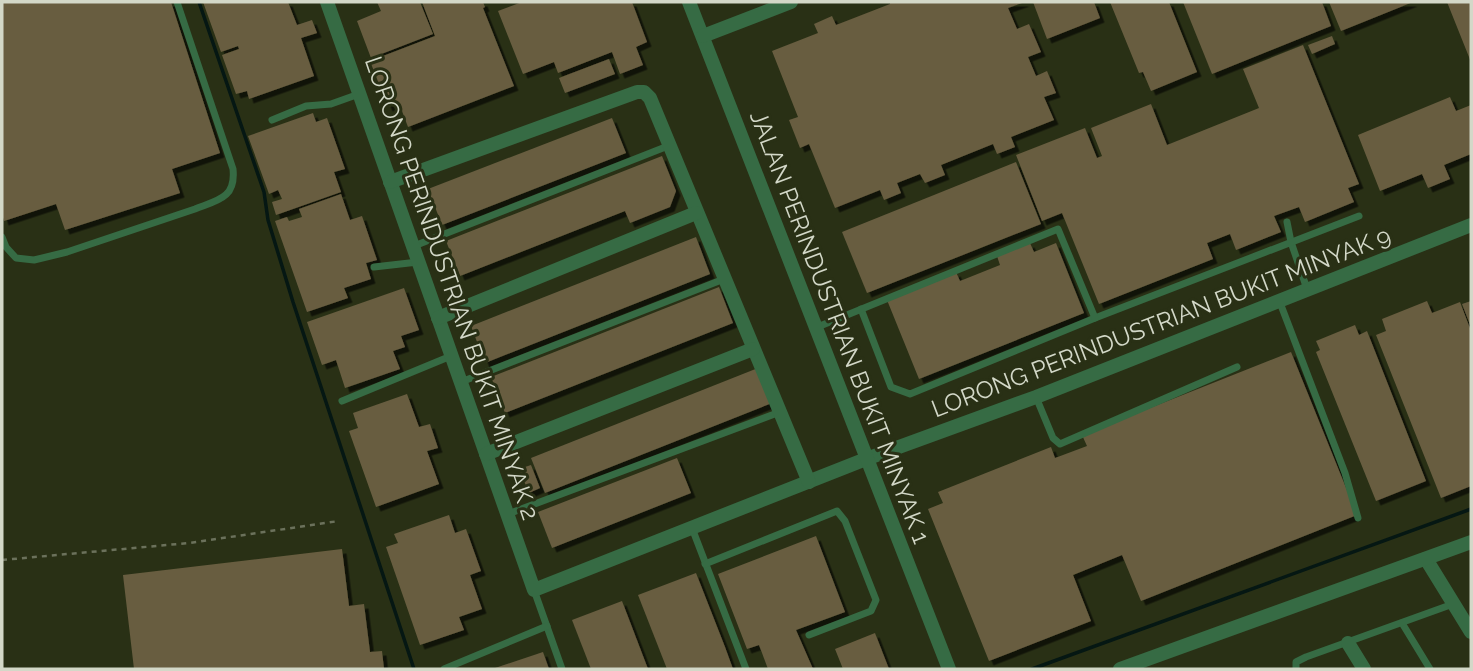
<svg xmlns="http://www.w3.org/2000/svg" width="1473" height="671" font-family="Raleway,sans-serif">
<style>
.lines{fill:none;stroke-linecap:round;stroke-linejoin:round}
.stream{stroke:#051713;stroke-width:3.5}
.building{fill:#685d40;filter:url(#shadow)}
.path{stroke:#6b715b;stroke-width:2.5;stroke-dasharray:5 5;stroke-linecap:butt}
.lane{stroke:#366b44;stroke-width:7}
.street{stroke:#366b44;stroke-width:14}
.labels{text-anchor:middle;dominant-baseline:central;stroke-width:6;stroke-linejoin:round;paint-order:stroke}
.street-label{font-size:24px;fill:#d3d8c8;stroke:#293015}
</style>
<defs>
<filter id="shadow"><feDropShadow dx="4.5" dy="4.5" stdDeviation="0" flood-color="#0009"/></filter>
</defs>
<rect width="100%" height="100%" fill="#293015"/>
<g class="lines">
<!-- stream -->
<g class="stream">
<path d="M199,2L264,192L268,220L293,302L414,669"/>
<path d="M1032,669L1471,509"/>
</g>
</g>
<!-- building -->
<g class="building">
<path d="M2,2H171L220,153L172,169L180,193L65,230L56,204L4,221L2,214Z"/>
<path d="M203,2H288L297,25L312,20L317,33L301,38L314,76L249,99L247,91L236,94L222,55L239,49L238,46L221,52Z"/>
<path d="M377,2H420L433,34L371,58L357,21L381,11Z"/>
<path d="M422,2H483L485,7L483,8L514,86L408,127L399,103L388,107L370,61L435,36Z"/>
<path d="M522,2H632L647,42L636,47L643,65L620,74L612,52L558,73L554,62L523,74L498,11Z"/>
<path d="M890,2H1025L1008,8L1017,29L1029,24L1041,52L1028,57L1036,76L1047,71L1056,93L1044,97L1054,120L1011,137L1015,147L997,154L993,144L941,165L945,175L925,183L920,174L897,183L901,193L884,200L880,190L835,208L809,144L800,148L789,120L798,117L772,51L818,33L814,24L832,16L836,25L890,4Z"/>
<path d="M1033,2H1094L1100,18L1047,39Z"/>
<path d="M1110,2H1169L1197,72L1151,91L1143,72L1139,73Z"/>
<path d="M1183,2H1322L1331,26L1212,74Z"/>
<path d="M1329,2H1413L1341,31Z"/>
<path d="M1447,2H1471V62Z"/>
<path d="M1332,36L1335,44L1312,54L1308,45Z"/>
<path d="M1303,45L1359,184L1348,188L1354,202L1305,222L1299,207L1274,216L1281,232L1236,250L1230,234L1207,243L1213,259L1099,304L1062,213L1042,221L1016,155L1085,128L1097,158L1102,156L1091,128L1151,104L1167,145L1259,108L1243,69Z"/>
<path d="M609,59L615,74L565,93L559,78Z"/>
<path d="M1450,97L1456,111L1471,105V154L1444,165L1450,179L1428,188L1422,174L1380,191L1358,135Z"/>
<path d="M313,113L316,122L327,118L345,169L334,172L341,192L276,215L272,202L282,199L278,190L269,194L248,136Z"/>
<path d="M612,118L626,153L442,225L428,189Z"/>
<path d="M662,156L676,191L670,207L630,223L625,211L460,276L446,241Z"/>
<path d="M1016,162L1041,224L867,293L842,232Z"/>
<path d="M341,194L350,220L362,216L377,260L366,263L371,279L344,288L348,298L307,312L275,221L287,217L289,221L302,217L299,209Z"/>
<path d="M696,237L710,274L485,363L471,326Z"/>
<path d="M1030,243L1034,252L1056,243L1084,313L919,379L887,300L956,272L960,281L1000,265L997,256Z"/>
<path d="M719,287L733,323L505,413L491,377Z"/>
<path d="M404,288L419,330L401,336L405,347L393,351L400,369L345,388L336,360L322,365L307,322Z"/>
<path d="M1427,301L1432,313L1460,302L1471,331V486L1441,498L1376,335L1386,331L1382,319Z"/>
<path d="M1471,301V327L1462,304Z"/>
<path d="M1355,325L1359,335L1367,331L1426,481L1376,501L1316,352L1320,350L1316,341Z"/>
<path d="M1291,352L1357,515L1141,601L1122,555L1073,575L1091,621L989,661L928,509L943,503L938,492L1051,447L1055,458L1087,446L1082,435Z"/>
<path d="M758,368L772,403L545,493L531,458Z"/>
<path d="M407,394L419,427L430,424L438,448L427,451L439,484L376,507L349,431L358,428L353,413Z"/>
<path d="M677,458L691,493L552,548L538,512Z"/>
<path d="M531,465L540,488L529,493L519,469Z"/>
<path d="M449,515L455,533L466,529L481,571L470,575L482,609L459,617L464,630L420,645L386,547L398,543L394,534Z"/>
<path d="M816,536L845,612L796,630L813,669H768L759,645L747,649L718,574Z"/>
<path d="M342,549L349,606L364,604L370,652L382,651L384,669H134L123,575Z"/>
<path d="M696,573L725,647L733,669H667L638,595Z"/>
<path d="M622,601L648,669H591L572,620Z"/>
<path d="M875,633L889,669H843L835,649Z"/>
<path d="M543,652L549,669H492Z"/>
</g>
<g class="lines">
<!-- path -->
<path class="path" d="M2,560L189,543L339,521"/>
<!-- lane -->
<g class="lane">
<path d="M272,120L306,106L331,104L359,94"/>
<path d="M1287,222L1291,242L1307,289"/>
<path d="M2,237L6,247L16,258L34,260L67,252L195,209C218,200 236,198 233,169L177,2"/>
<path d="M414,246L668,146"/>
<path d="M374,267L418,262"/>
<path d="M1279,300L1345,473L1358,518"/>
<path d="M861,309L891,387L910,394L1095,318L1359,216"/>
<path d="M815,328L1058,229L1095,318"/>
<path d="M461,382L724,279"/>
<path d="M1036,397L1053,438L1060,444L1237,367"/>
<path d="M342,401L451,356"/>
<path d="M508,514L780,412"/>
<path d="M692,528L746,669"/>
<path d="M705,564L837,511L845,521L876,600L871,611L809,635"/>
<path d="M534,590L562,669"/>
<path d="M1402,623L1430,669"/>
<path d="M444,669L547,626"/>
<path d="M1296,669V662L1306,657L1453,604"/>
</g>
<!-- street -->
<g class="street">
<path d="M327,2L534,590L866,459L1036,397L1471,225"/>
<path d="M689,2L949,669"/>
<path d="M703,36L791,2"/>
<path d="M390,182L637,92H644L650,98L809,482"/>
<path d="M438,318L696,213"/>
<path d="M486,454L753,349"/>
<path d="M1426,559L1471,632"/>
<path d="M1348,643L1364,669"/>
<path d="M1120,669L1471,542"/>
</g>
</g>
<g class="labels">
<!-- street labels -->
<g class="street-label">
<text transform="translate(452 288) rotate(71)">LORONG PERINDUSTRIAN BUKIT MINYAK 2</text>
<text transform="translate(1161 322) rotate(-21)">LORONG PERINDUSTRIAN BUKIT MINYAK 9</text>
<text transform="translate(840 327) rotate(69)">JALAN PERINDUSTRIAN BUKIT MINYAK 1</text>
</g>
</g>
<!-- border -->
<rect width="1473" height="671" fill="none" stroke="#d3d8c8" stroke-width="7"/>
</svg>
